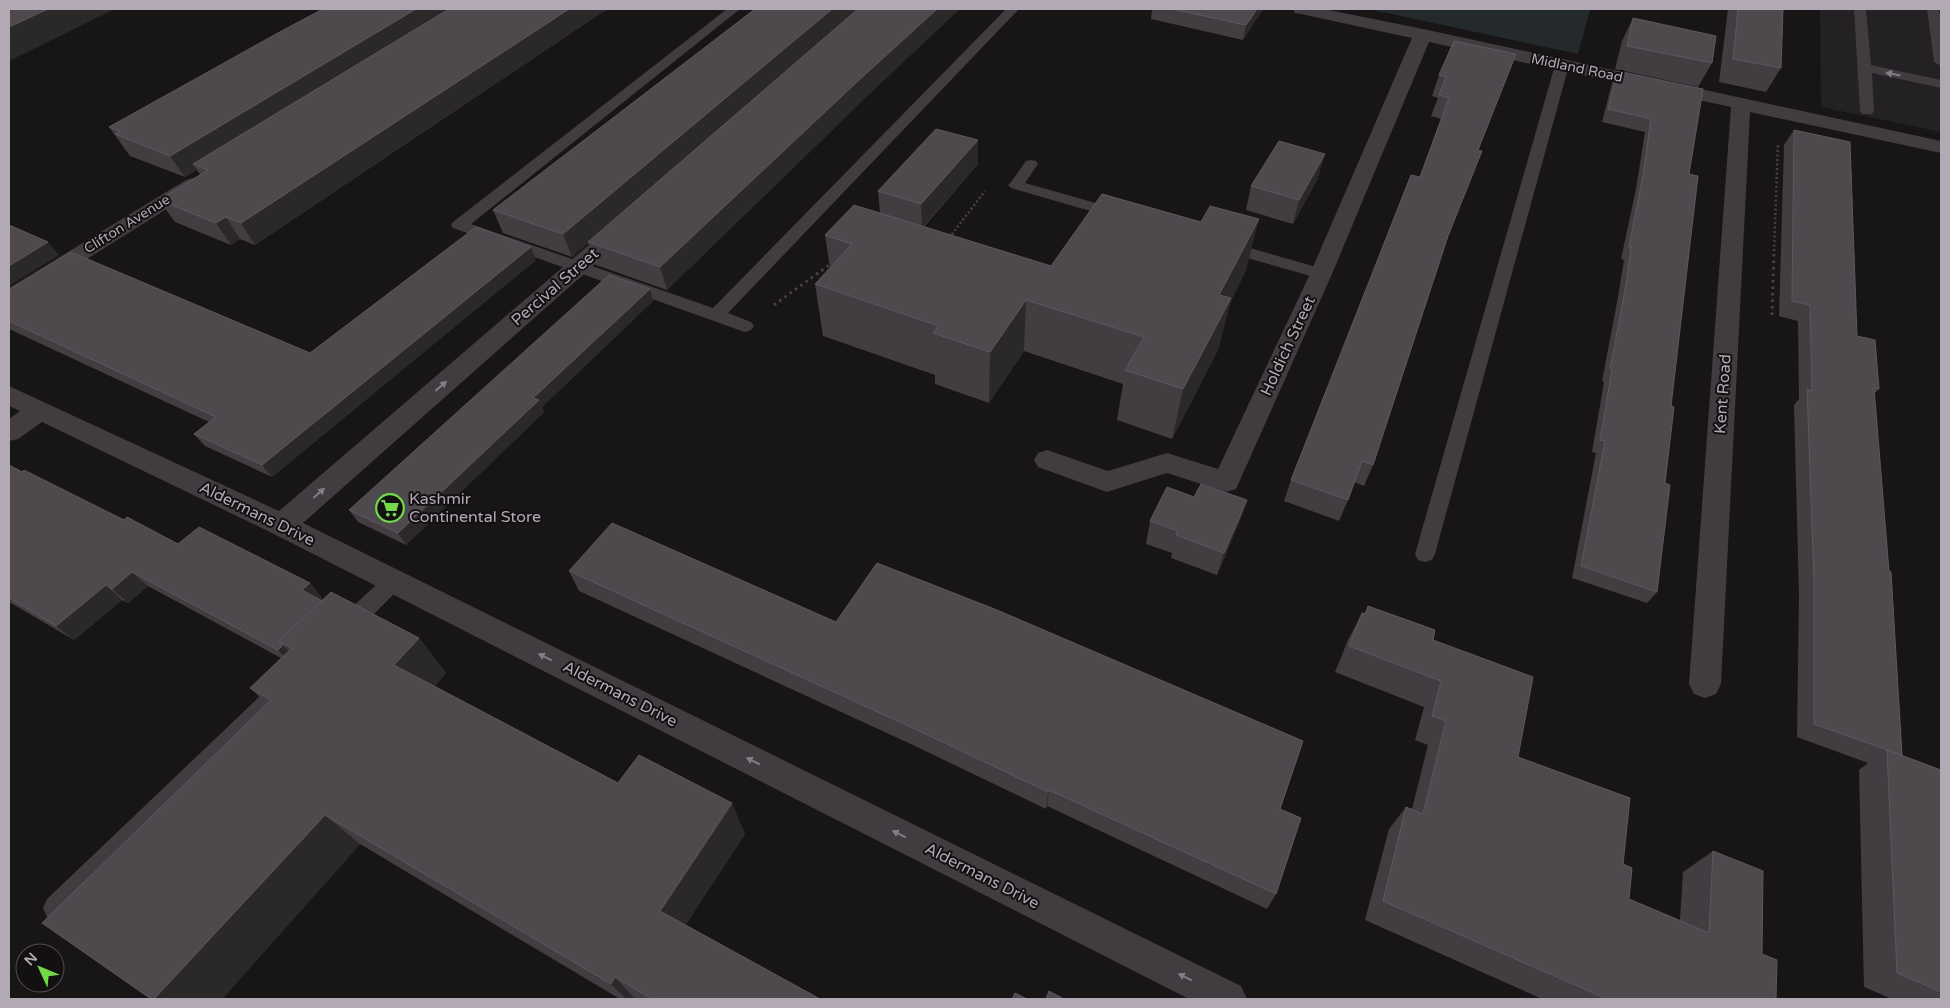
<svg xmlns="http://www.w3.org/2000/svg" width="1950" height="1008" font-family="'Varela Round',sans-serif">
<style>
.built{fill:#232123}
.green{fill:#242a2b}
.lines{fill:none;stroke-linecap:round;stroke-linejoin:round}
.path-far1{stroke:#464147;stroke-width:2.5;stroke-dasharray:2 2.5;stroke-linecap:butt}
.path{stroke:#464147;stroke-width:3;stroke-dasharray:2.5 4;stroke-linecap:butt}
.service{fill:#403c40;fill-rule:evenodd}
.minor{fill:#403c40;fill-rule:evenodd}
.wall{fill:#413d41}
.shaded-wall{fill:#2b282a}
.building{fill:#4d494d;stroke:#5d585e}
.oneway{fill:#847d86}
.labels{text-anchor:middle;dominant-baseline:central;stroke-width:4;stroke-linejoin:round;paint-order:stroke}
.far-street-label{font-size:14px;fill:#b2a9b5;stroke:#121011}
.street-label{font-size:16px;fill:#b2a9b5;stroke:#121011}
.poi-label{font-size:16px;fill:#b2a9b5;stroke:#121011;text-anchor:start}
</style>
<rect width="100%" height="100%" fill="#171516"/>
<!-- built -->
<path class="built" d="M1820,9H1941V132L1821,107Z"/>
<!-- green -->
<path class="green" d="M1368,9H1586L1590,10L1578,54Z"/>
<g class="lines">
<!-- path-far1 -->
<g class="path-far1">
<path d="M949,238L985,191"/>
<path d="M1774,251L1778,143"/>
</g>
<!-- path -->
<g class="path">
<path d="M774,305L832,263"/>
<path d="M1772,315L1774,250"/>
</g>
<!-- service -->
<g class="service">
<path d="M727,9H740L471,224L713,308L1006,9H1019L728,313L751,322L754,326L751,330L745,332L739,330L453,228L451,225L453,222Z"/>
<path d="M1854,9H1866L1871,65L1941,80V88L1872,73L1874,111L1872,114H1862L1860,111Z"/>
<path d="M1927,9H1939L1941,22V66L1934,62Z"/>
<path d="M1562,61L1569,65L1435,554L1432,560L1425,562L1418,560L1415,554L1555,65Z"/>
<path d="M1031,160L1036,161L1038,164L1025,183L1124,211L1126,214L1124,217L1118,219L1011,188L1008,185L1011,182L1026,161Z"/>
<path d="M1225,241L1327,270L1329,274L1327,278L1321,279L1219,250L1217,246L1219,242Z"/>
<path d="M394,572L401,575L405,581L401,587L353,635L345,637L337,635L334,628L337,621L387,575Z"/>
<path d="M287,675L295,678L298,685L295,692L65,917L56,921L47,917L43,908L47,899L279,678Z"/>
</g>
<!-- minor -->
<g class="minor">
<path d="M1293,9H1324L1423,29L1941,141V153L1750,112L1721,684L1716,694L1705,698L1694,694L1689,684L1731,107L1429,42L1332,274L1236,489L1226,492L1167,473L1107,492L1038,467L1034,460L1038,453L1047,450L1108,471L1167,453L1218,469L1310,274L1412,38L1301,14L1295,13Z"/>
<path d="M193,178L200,180L203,184L200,188L17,303L9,306V288L186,180Z"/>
<path d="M620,223L628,225L631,230L628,235L303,523L1241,986L1247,999H1189L272,533L42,422L18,439L9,441V419L20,411L9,406V386L279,511L612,225Z"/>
</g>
</g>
<!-- wall -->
<g class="wall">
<path d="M323,9H607L255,245L240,239L231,245L175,222L159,200L200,175L197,170L185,177L130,156L109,127Z"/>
<path d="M1152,9H1263L1243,40L1151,19Z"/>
<path d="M1728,9H1783L1781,68L1766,92L1719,82Z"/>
<path d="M1633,18L1712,63L1698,87L1615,69L1622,41Z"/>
<path d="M1454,41L1478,150L1448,236L1373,465L1364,486L1354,482L1348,500L1339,521L1284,501L1291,480L1420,177L1441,119L1431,116L1438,98L1432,96L1439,75Z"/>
<path d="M1618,71L1689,174L1657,592L1647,603L1572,578L1596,453L1592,452L1604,382L1602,381L1618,297L1624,260L1621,259L1636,189L1645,132L1602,122L1612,83Z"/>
<path d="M859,104L667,290L596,265L588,243L572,257L503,233L493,210Z"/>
<path d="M1794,130L1857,336L1879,389L1874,394L1902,755L1941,770V999H1892L1864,987L1859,770L1868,763L1797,737L1799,595L1794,405L1799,399L1798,321L1779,316L1784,145Z"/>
<path d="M978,164L924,227L1051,266L1246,270L1230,303L1218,350L1172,439L1117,420L1123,384L1024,351L989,403L935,384V375L823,336L815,284L830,268L825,235L880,213L878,191Z"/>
<path d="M1318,178L1293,224L1246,210L1251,186Z"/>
<path d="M536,260L272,477L205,446L194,434L209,422L9,329V290L310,353Z"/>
<path d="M650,289L653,301L542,407L544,412L406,545L358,522L349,510Z"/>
<path d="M9,465L124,520L178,544L310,583L322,598L320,599L419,638L446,673L434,687L618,783L745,834L685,925L820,999H620L360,844L222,999H151L267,704L250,688L281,658L148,586L128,603L122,600L74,640L9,602Z"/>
<path d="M1194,497L1247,500L1239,523L1217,575L1171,558L1172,553L1146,544L1150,521Z"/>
<path d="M569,571L836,622L1280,809L1276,894L1267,909L1047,806L1046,809L915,746L579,591Z"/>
<path d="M1368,606L1433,640L1518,757L1623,864L1629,899L1680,920L1683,872L1713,851L1762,954L1776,999H1542L1365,920L1389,829L1406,807L1412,809L1428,745L1415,740L1424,707L1335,672L1348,640L1362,613L1364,614Z"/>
</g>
<!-- shaded-wall -->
<g class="shaded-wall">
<path d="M48,9H115L9,61V27Z"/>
<path d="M416,9H459L193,164L197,170L185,177L170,156Z"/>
<path d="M569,9H607L255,245L241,223Z"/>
<path d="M832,9H860L572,257L563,234Z"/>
<path d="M937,9H960L859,104L667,290L660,267L857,82Z"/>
<path d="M1257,9H1263L1243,40L1246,25Z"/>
<path d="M978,140V164L922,228L921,204Z"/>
<path d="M1325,154L1318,178L1293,224L1299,200Z"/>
<path d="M226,217L240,239L231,245L216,223Z"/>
<path d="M1259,219L1246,270L1230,303L1218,350L1172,439L1183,389L1219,295Z"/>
<path d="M48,242L59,255L9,286V266Z"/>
<path d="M531,247L536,260L272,477L262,465Z"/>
<path d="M650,289L653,301L542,407L544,412L406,545L398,533L533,398Z"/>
<path d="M1026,300L1024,351L989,403L990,352Z"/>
<path d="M1247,500L1239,523L1217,575L1224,553Z"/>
<path d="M132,572L148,586L128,603L112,589Z"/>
<path d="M310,583L322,598L315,605L302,590Z"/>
<path d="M106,585L122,600L74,640L56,626Z"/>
<path d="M419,638L446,673L422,700L394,665Z"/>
<path d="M283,645L297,659L291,664L278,650Z"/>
<path d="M1049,790L1047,806L1046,809L1048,792Z"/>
<path d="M732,803L745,834L678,937L660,911Z"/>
<path d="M325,815L360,844L222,999H154Z"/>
<path d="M615,977L635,999H626L611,984Z"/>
</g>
<!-- building -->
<g class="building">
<path d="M9,9H48L9,27Z"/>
<path d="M323,9H416L170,156L115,134L121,132L109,127L276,34Z"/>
<path d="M449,9H569L241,223L226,217L216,223L159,200L208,170L193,164Z"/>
<path d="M755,9H832L563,234L493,210Z"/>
<path d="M858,9H937L857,82L660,267L588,242Z"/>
<path d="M1172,9H1257L1246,25Z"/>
<path d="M1738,9H1783L1781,68L1733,59Z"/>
<path d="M1633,18L1716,36L1712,63L1627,46Z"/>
<path d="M1454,41L1516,54L1478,150L1482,151L1448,236L1373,465L1362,461L1348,500L1291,480L1411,175L1420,177L1449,98L1439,95L1446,77L1439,75Z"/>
<path d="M1618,71L1703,89L1689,174L1698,176L1671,406L1674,407L1665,483L1670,485L1657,592L1581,566L1605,441L1600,440L1612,370L1610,369L1626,285L1631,247H1629L1643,176L1651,119L1608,109Z"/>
<path d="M936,129L978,140L921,204L878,191Z"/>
<path d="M1794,130L1850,142L1857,336L1875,340L1879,389L1874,388L1889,571L1891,572L1902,755L1814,724V581L1807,389L1812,391L1810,305L1792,301Z"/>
<path d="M1279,141L1325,154L1299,200L1251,186Z"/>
<path d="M1102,194L1201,222L1210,206L1259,219L1219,295L1231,298L1183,389L1125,370L1144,337L1026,300L990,352L933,333L939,326L815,284L852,244L825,235L854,205L1051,266Z"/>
<path d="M9,225L48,242L9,266Z"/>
<path d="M476,227L531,247L262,465L194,434L216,417L9,321V290L71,252L310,353Z"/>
<path d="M609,275L650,289L533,398L539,400L398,533L349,510Z"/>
<path d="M9,465L22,472L24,470L124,520L127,517L178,544L199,527L310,583L302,590L322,601L279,641L283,645L278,650L132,572L112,589L106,585L56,626L9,598Z"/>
<path d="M1201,484L1247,500L1224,553L1176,535L1178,531L1150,521L1167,487L1194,497Z"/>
<path d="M612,523L836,622L877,563L997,610L1303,741L1280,809L1301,818L1276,894L1049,790L1048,792L913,728L569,571Z"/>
<path d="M331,592L419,638L394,665L618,783L639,755L732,803L660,911L820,999H652L615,977L611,984L325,815L154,999H151L42,923L271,700L250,688L292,648L279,641Z"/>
<path d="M1368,606L1435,630L1433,640L1533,677L1518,757L1630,798L1623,864L1632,868L1629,899L1709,933L1713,851L1763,871L1762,954L1777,960L1776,999H1607L1383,901L1406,807L1423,814L1446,721L1432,716L1441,681L1349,646L1362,613L1366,614Z"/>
<path d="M1887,750L1941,770V992L1897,973Z"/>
<path d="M1049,991L1064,999H1046Z"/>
<path d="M1015,993L1027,999H1012Z"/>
</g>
<!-- one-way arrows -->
<defs><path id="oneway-solid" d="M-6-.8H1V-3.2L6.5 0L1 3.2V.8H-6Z" transform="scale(1.25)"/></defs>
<g class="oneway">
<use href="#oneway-solid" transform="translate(1893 74) rotate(-169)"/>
<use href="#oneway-solid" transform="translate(441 386) rotate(-41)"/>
<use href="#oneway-solid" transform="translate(319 493) rotate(-41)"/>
<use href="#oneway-solid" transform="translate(545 657) rotate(-153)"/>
<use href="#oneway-solid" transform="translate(753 761) rotate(-153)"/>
<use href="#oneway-solid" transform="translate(899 834) rotate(-153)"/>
<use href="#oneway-solid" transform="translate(1185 977) rotate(-153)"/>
</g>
<!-- icons -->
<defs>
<symbol id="supermarket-ring" viewBox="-11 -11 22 22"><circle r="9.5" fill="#121011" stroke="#72da49" stroke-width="1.5"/><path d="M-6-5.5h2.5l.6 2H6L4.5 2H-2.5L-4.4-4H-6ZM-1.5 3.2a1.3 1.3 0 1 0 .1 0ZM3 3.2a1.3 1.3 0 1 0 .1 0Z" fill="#72da49"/></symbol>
</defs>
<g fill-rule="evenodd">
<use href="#supermarket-ring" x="374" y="492" width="32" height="32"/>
</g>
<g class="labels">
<!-- far-street labels -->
<g class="far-street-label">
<text transform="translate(1577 68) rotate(12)">Midland Road</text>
<text transform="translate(127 224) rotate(-32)">Clifton Avenue</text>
</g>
<!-- street labels -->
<g class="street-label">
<text transform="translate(555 287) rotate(-41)">Percival Street</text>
<text transform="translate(1288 346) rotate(-65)">Holdich Street</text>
<text transform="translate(1723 394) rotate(-86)">Kent Road</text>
<text transform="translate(257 514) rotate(26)">Aldermans Drive</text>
<text transform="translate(620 694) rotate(27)">Aldermans Drive</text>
<text transform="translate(982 876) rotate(27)">Aldermans Drive</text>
</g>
<!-- poi labels -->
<g class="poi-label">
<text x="409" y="499">Kashmir<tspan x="409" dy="18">Continental Store</tspan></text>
</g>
</g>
<!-- border -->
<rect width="1950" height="1008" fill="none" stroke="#b2a9b5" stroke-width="20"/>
<!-- north arrow -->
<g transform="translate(40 968) rotate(314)"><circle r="24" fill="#121011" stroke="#524d53"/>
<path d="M0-4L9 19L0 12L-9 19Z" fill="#72da49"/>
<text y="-8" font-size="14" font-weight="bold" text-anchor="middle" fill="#b2a9b5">N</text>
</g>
</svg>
